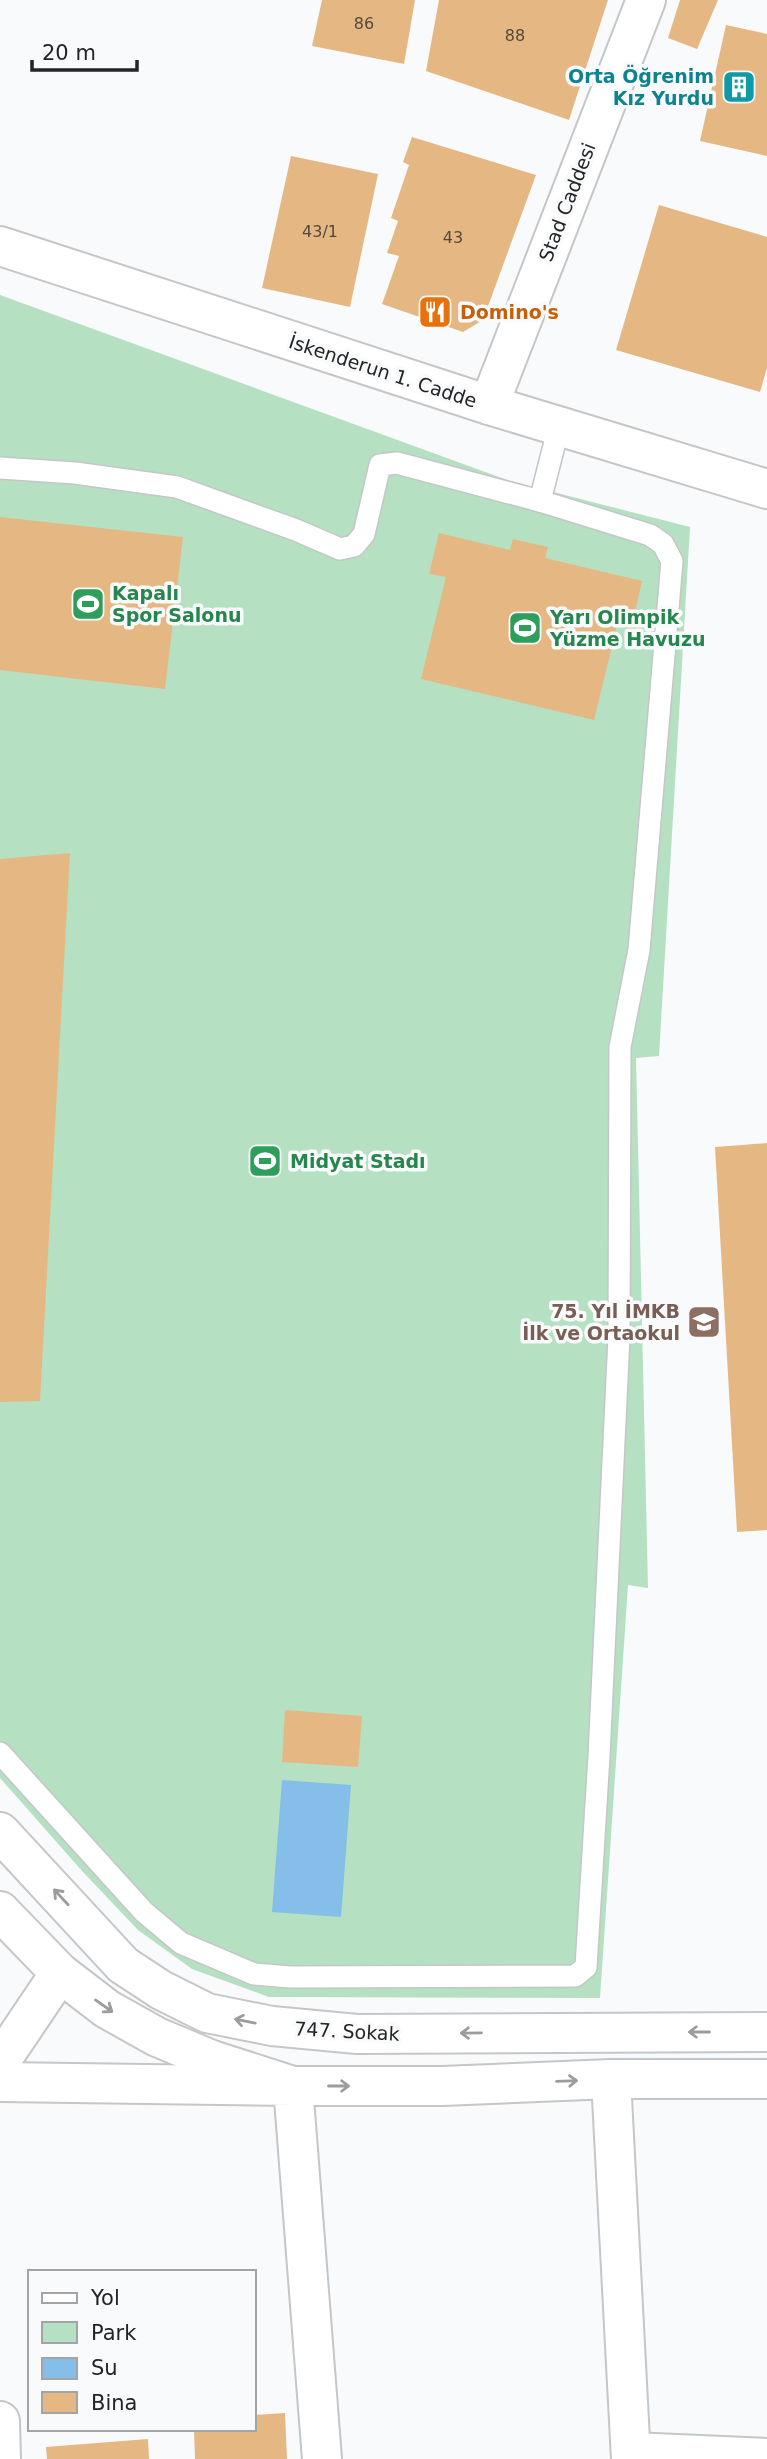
<svg xmlns="http://www.w3.org/2000/svg" width="767" height="2459" font-family="'DejaVu Sans',sans-serif">
<style>
.green{fill:#b5e0c2}
.water{fill:#84bee9}
.building{fill:#e5b883}
.lines{fill:none;stroke-linecap:round;stroke-linejoin:round}
.lane-casing{stroke:#c5c6c7;stroke-width:24}
.street-casing{stroke:#c5c6c7;stroke-width:42}
.secondary-casing{stroke:#c5c6c7;stroke-width:42}
.lane{stroke:#fff;stroke-width:21}
.street{stroke:#fff;stroke-width:38}
.secondary{stroke:#fff;stroke-width:38}
.oneway{stroke:#9c9c9c}
.labels{text-anchor:middle;dominant-baseline:central;stroke-width:7;stroke-linejoin:round;paint-order:stroke}
.number-label{font-size:16px;fill:#54493c}
.culture-label{font-size:19px;font-weight:bold;fill:#0d838f;stroke:#f9fafb;text-anchor:end}
.street-label{font-size:19px;fill:#232424;stroke:#f9fafb}
.food-label{font-size:19px;font-weight:bold;fill:#c56008;stroke:#f9fafb;text-anchor:start}
.leisure-label{font-size:19px;font-weight:bold;fill:#27864d;stroke:#f9fafb;text-anchor:start}
.education-label{font-size:19px;font-weight:bold;fill:#785e54;stroke:#f9fafb;text-anchor:end}
</style>
<rect width="100%" height="100%" fill="#f9fafb"/>
<!-- green -->
<path class="green" d="M0,295L510,481L690,527L659,1056L636,1058L648,1588L628,1585L600,1998L269,1997L192,1969L138,1930L83,1872L0,1778Z"/>
<!-- water -->
<path class="water" d="M282,1780L351,1785L341,1917L272,1912Z"/>
<!-- building -->
<g class="building">
<path d="M322,0H415L404,64L312,46Z"/>
<path d="M439,0H608L569,120L426,71Z"/>
<path d="M680,0H718L697,49L668,38Z"/>
<path d="M726,25L767,34V156L700,141Z"/>
<path d="M412,137L536,175L483,320L463,332L382,304L399,256L387,253L398,221L391,218L409,165L403,162Z"/>
<path d="M291,156L378,174L350,307L262,288Z"/>
<path d="M659,205L767,237V368L760,392L616,350Z"/>
<path d="M0,517L183,537L165,689L0,670Z"/>
<path d="M439,533L510,550L513,539L548,547L545,558L642,581L631,630L617,626L594,720L421,679L446,577L429,574Z"/>
<path d="M70,853L40,1401L0,1402V859Z"/>
<path d="M767,1143V1530L737,1532L715,1147Z"/>
<path d="M285,1710L362,1716L358,1767L282,1762Z"/>
<path d="M285,2413L287,2459H195L194,2429H254V2415Z"/>
<path d="M148,2439L149,2459H47L46,2447Z"/>
</g>
<g class="lines">
<defs>
<g id="lane">
<path d="M0,468L75,473L177,487L296,530L340,549L354,546L364,534L380,465L397,463L540,501L650,535L663,544L672,561L639,950L620,1047L619,1337L599,1756L586,1967L575,1976L290,1977L254,1974L181,1943L144,1912L0,1753"/>
<path d="M540,501L559,426"/>
</g>
<g id="street">
<path d="M489,405L646,0"/>
<path d="M0,2062L60,1973"/>
<path d="M611,2079L631,2459"/>
<path d="M0,2082L293,2086L322,2459"/>
<path d="M0,2421L1,2459"/>
<path d="M631,2452L767,2458"/>
</g>
<g id="secondary">
<path d="M0,246L489,405L767,489"/>
<path d="M0,1832L123,1965L161,1990L207,2013L272,2026L357,2034L767,2032"/>
<path d="M0,1911L60,1973L107,2009L157,2037L212,2060L293,2086H442L611,2079H767"/>
</g>
</defs>
<!-- lane casing -->
<use href="#lane" class="lane-casing"/>
<!-- street casing -->
<use href="#street" class="street-casing"/>
<!-- secondary casing -->
<use href="#secondary" class="secondary-casing"/>
<!-- lane -->
<use href="#lane" class="lane"/>
<!-- street -->
<use href="#street" class="street"/>
<!-- secondary -->
<use href="#secondary" class="secondary"/>
</g>
<!-- one-way arrows -->
<defs><path id="oneway-shaft" d="M-6 0H5M1.5-3L5.5 0L1.5 3" fill="none" stroke-width="1.6" stroke-linecap="round" stroke-linejoin="round" transform="scale(1.75)"/></defs>
<g class="oneway">
<use href="#oneway-shaft" transform="translate(61 1897) rotate(-133)"/>
<use href="#oneway-shaft" transform="translate(104 2006) rotate(35)"/>
<use href="#oneway-shaft" transform="translate(245 2021) rotate(-169)"/>
<use href="#oneway-shaft" transform="translate(699 2032) rotate(-180)"/>
<use href="#oneway-shaft" transform="translate(471 2033) rotate(179)"/>
<use href="#oneway-shaft" transform="translate(567 2081) rotate(-2)"/>
<use href="#oneway-shaft" transform="translate(339 2086)"/>
</g>
<!-- icons -->
<defs>
<symbol id="building-square" viewBox="-11 -11 22 22"><rect x="-9" y="-9" width="18" height="18" rx="4" fill="#0f9aa8" stroke="#f9fafb"/><path d="M-4-6H4V6H1V3H-1V6H-4ZM-2.5-4.3h1.7v1.8h-1.7ZM.8-4.3h1.7v1.8H.8ZM-2.5-1h1.7V.8h-1.7ZM.8-1h1.7V.8H.8Z" fill="#fff"/></symbol>
<symbol id="restaurant-square" viewBox="-11 -11 22 22"><rect x="-9" y="-9" width="18" height="18" rx="4" fill="#e8710a" stroke="#f9fafb"/><path d="M-5-6h1v4h1v-4h1v4h1v-4h1v5L-1.5 .5V6h-2V.5L-5-1ZM5-6V6H3V1.5H1.5Q1.5-4 5-6Z" fill="#fff"/></symbol>
<symbol id="stadium-square" viewBox="-11 -11 22 22"><rect x="-9" y="-9" width="18" height="18" rx="4" fill="#2e9e5b" stroke="#f9fafb"/><path d="M0-5a6.5 5 0 1 0 0 10a6.5 5 0 1 0 0-10ZM-3.5-1.8h7v3.6h-7Z" fill="#fff"/></symbol>
<symbol id="school-square" viewBox="-11 -11 22 22"><rect x="-9" y="-9" width="18" height="18" rx="4" fill="#8d6e63" stroke="#f9fafb"/><path d="M0-5L7-2L0 1L-7-2ZM-4 1L0 2.5L4 1V4Q0 6-4 4Z" fill="#fff"/></symbol>
</defs>
<g fill-rule="evenodd">
<use href="#building-square" x="720" y="68" width="38" height="38"/>
<use href="#restaurant-square" x="416" y="293" width="38" height="38"/>
<use href="#stadium-square" x="69" y="585" width="38" height="38"/>
<use href="#stadium-square" x="506" y="609" width="38" height="38"/>
<use href="#stadium-square" x="246" y="1142" width="38" height="38"/>
<use href="#school-square" x="685" y="1303" width="38" height="38"/>
</g>
<g class="labels">
<!-- number labels -->
<g class="number-label">
<text x="364" y="23">86</text>
<text x="515" y="35">88</text>
<text x="320" y="231">43/1</text>
<text x="453" y="237">43</text>
</g>
<!-- culture labels -->
<g class="culture-label">
<text x="714" y="76">Orta Öğrenim<tspan x="714" dy="22">Kız Yurdu</tspan></text>
</g>
<!-- street labels -->
<g class="street-label">
<text transform="translate(567 202) rotate(-69)">Stad Caddesi</text>
<text transform="translate(383 371) rotate(18)">İskenderun 1. Cadde</text>
<text transform="translate(347 2031) rotate(3)">747. Sokak</text>
</g>
<!-- food labels -->
<g class="food-label">
<text x="460" y="312">Domino's</text>
</g>
<!-- leisure labels -->
<g class="leisure-label">
<text x="112" y="593">Kapalı<tspan x="112" dy="22">Spor Salonu</tspan></text>
<text x="550" y="617">Yarı Olimpik<tspan x="550" dy="22">Yüzme Havuzu</tspan></text>
<text x="290" y="1161">Midyat Stadı</text>
</g>
<!-- education labels -->
<g class="education-label">
<text x="680" y="1311">75. Yıl İMKB<tspan x="680" dy="22">İlk ve Ortaokul</tspan></text>
</g>
</g>
<!-- legend -->
<rect x="28" y="2270" width="228" height="161" fill="#f9fafb" stroke="#a3a4a5" stroke-width="2"/>
<rect x="42" y="2293" width="35" height="10" fill="#ffffff" stroke="#a3a4a5" stroke-width="2"/>
<text x="91" y="2305" font-size="21" fill="#232424">Yol</text>
<rect x="42" y="2322" width="35" height="21" fill="#b5e0c2" stroke="#a3a4a5" stroke-width="2"/>
<text x="91" y="2340" font-size="21" fill="#232424">Park</text>
<rect x="42" y="2358" width="35" height="21" fill="#84bee9" stroke="#a3a4a5" stroke-width="2"/>
<text x="91" y="2375" font-size="21" fill="#232424">Su</text>
<rect x="42" y="2392" width="35" height="21" fill="#e5b883" stroke="#a3a4a5" stroke-width="2"/>
<text x="91" y="2410" font-size="21" fill="#232424">Bina</text>
<!-- scale -->
<path d="M32 60v10h105v-10" fill="none" stroke="#232424" stroke-width="3.5"/>
<text x="42" y="60" font-size="21" fill="#232424" stroke="#f9fafb" stroke-width="5" paint-order="stroke">20 m</text>
</svg>
